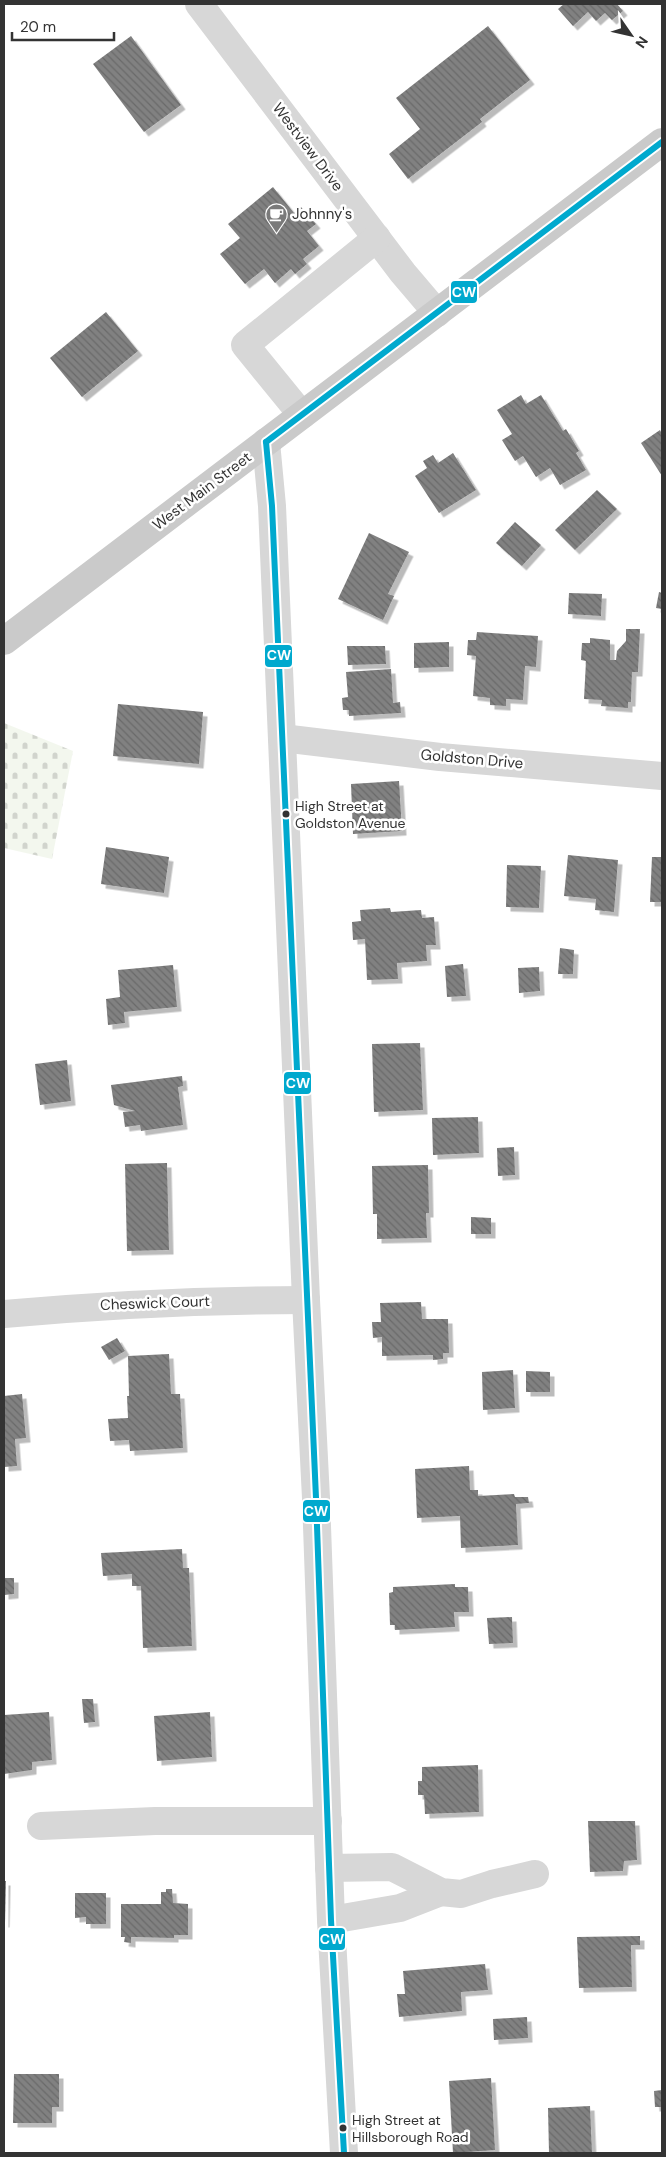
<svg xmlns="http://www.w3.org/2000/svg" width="666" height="2157" font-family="'DM Sans',sans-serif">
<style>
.cemetery{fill:url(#cemetery-stones)}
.building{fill:url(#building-back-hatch);filter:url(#shadow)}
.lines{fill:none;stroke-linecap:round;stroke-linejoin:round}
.minor{stroke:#d7d7d7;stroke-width:28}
.major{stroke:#cacaca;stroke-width:28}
.bus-1-casing{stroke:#fff;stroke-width:10}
.bus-1{stroke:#00a9ce;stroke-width:6}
.bus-dot{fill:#333;stroke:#fff;stroke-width:2}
.labels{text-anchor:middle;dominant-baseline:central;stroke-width:5;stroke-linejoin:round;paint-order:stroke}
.bus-label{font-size:14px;fill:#333;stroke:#fff;text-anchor:start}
.street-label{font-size:15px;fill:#333;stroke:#fff}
.poi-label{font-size:15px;fill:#333;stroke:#fff;text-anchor:start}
.line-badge{stroke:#fff;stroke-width:2}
.badge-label{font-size:14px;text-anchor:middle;font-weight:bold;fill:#fff}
</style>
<defs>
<pattern id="cemetery-stones" width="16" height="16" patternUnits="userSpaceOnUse" patternTransform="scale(1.25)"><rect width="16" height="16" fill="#f3f7ee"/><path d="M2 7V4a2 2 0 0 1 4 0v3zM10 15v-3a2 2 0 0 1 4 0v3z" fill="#d1d4cd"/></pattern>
<pattern id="building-back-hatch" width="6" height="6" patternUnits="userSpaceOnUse" patternTransform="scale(1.25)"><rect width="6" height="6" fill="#818181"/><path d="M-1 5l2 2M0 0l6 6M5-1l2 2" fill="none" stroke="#6a6a6a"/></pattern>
<filter id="shadow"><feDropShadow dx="4.5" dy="4.5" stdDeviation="0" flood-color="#0004"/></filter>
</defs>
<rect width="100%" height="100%" fill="#fff"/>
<!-- cemetery -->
<path class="cemetery" d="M4,723L73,751L52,859L4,848Z"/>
<!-- building -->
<g class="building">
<path d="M564,4H617L623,11L612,20L605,13L596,21L588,12L573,26L558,9Z"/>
<path d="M488,26L530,80L480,119L482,122L408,179L389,154L420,129L396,98Z"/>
<path d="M131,36L181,105L144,132L93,64Z"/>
<path d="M273,187L294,213L301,207L316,224L307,231L319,246L303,259L307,264L295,274L291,269L275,283L264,269L245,284L220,254L240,238L228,224Z"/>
<path d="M106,312L138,351L82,397L50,358Z"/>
<path d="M521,395L526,404L541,395L563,431L566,429L579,451L576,453L586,470L560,485L550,468L536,477L523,456L515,461L502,440L512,434L497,410Z"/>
<path d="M660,430L662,434V476L641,443Z"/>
<path d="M453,453L476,490L439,513L415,476L427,468L423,461L433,455L438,463Z"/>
<path d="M597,490L617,509L575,550L555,530Z"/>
<path d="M515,522L541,545L522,566L496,543Z"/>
<path d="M369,533L409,552L388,594L394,596L383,620L338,599Z"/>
<path d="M659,592L662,593V609L656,608Z"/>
<path d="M569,593L602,594L601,616L568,614Z"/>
<path d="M626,629H640L638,672H632L631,702H628V708L601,706L602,700L584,699L586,661L581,660L582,643H590V638L610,640V660H616L617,651L626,641Z"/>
<path d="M477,632L538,636L536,667L525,666L523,700L506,699V706L490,705V698L473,696L476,656L467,655L468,640H476Z"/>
<path d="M449,642V667L414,668V643Z"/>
<path d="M347,646H385L386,664L348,665Z"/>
<path d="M391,669L393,703L400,702L401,713L349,716V710H343L342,698L348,697L346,672Z"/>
<path d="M118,704L203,712L199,764L113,756Z"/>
<path d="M399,781L402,831L353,834L351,784Z"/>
<path d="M106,847L169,857L164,893L101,884Z"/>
<path d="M568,855L618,860L614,912L595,910L596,899L564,896Z"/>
<path d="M652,857H662V902H650Z"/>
<path d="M507,865L541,866L539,908L506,907Z"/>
<path d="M390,908L391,912L421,910L422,918L434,917L436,945H426L427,961L397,963L398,979L367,980L365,939L353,940L352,922L361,921L360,910Z"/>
<path d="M560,948L574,950L573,974H558Z"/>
<path d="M463,964L466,996L447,997L445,966Z"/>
<path d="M173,965L177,1007L124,1012L125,1023L108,1025L106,999L120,997L118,970Z"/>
<path d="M539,967L540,991L519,993L518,968Z"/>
<path d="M420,1043L423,1110L374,1112L372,1044Z"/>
<path d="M67,1060L71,1101L40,1105L35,1064Z"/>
<path d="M182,1076L183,1086L178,1087L183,1125L141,1131L140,1125L125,1127L123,1112L135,1111L114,1105L111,1085Z"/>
<path d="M478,1117L479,1153L433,1155L432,1118Z"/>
<path d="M514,1147L515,1175L498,1176L497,1148Z"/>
<path d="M167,1163L169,1250L127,1251L125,1164Z"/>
<path d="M428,1165L429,1213H426L427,1238L377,1239V1214H373L372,1166Z"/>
<path d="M471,1217L491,1218V1234H471Z"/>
<path d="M421,1302L422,1319H448L449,1353H443V1359L433,1360V1355L382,1356V1337L373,1338L372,1322H381L380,1303Z"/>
<path d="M117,1338L125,1351L109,1360L101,1347Z"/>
<path d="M169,1354L171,1394H180L183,1448L130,1451L129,1440L110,1441L108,1419L128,1418L127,1396H129L128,1356Z"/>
<path d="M513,1370L515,1408L483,1410L482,1372Z"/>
<path d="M526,1371L550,1372V1392H526Z"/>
<path d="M22,1394L26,1438L15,1439L17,1466L4,1467V1396Z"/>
<path d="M469,1466L470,1490H478V1496L514,1494L515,1497H528L529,1503L516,1504L518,1545L461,1548L460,1516L417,1518L415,1469Z"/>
<path d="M182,1549L183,1568H189L192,1646L143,1648L141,1586H132V1574L103,1576L101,1553Z"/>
<path d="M4,1578H14V1594L4,1595Z"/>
<path d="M455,1584V1587H468L469,1612H454L455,1627L395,1630V1625H390L389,1593L393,1592V1587Z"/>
<path d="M512,1617L513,1643L489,1644L487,1618Z"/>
<path d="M82,1699H93L95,1722L84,1723Z"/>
<path d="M49,1712L52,1760L32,1762V1770L4,1774V1715Z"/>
<path d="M210,1712L212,1757L157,1761L154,1716Z"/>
<path d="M478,1765L479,1812L425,1814L424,1795H418V1781H422V1767Z"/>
<path d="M588,1821H635L637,1860L624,1861L623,1871L590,1872Z"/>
<path d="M4,1881H6L5,1923H4Z"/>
<path d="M166,1889H172L173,1903L188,1904V1935H174V1938L131,1937V1943L124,1942L125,1937H121V1904H161V1892H166Z"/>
<path d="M75,1893H106V1924H86V1917L75,1918Z"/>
<path d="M640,1936V1945H631L632,1987L579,1988L577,1937Z"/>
<path d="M485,1964L488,1990L461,1992L462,2011L399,2017L397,1994H405L403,1971Z"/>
<path d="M527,2017L528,2038L494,2040L493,2019Z"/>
<path d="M14,2074H59V2107H52V2123H13Z"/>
<path d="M491,2078L495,2150L453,2153L449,2081Z"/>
<path d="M662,2090V2107H655L654,2091Z"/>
<path d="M590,2106L592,2153H549L548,2108Z"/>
</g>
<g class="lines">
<!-- minor -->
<g class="minor">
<path d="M199,4L403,273L437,313"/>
<path d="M302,415L245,345L377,238"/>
<path d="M266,442L272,506L306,1300L316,1498L331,1920L344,2153"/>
<path d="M282,738L440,757L662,776"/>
<path d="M4,1314C104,1305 205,1300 306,1300"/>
<path d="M41,1826L155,1821H328"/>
<path d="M329,1868L392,1867L441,1892L461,1894L492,1884L535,1874"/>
<path d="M331,1920L400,1908L441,1892"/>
</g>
<!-- major -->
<path class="major" d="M4,641L662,142"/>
<defs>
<g id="bus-1">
<path d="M266,442L272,506L316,1498L331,1920L344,2153"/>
<path d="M266,442L662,142"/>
</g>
</defs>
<!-- bus-1 casing -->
<use href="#bus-1" class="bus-1-casing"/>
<!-- bus-1 -->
<use href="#bus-1" class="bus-1"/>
</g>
<!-- icons -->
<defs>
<symbol id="cafe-pin" viewBox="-11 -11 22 30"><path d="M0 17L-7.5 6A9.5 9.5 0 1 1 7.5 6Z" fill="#7a7a7a" stroke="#fff"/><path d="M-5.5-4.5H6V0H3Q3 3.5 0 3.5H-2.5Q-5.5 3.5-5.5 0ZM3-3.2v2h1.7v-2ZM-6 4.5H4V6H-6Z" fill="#fff"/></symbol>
</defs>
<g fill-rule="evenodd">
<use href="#cafe-pin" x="264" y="202" width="25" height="34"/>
</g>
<!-- markers -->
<g class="bus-dot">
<circle cx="286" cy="814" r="4.5"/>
<circle cx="343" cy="2128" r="4.5"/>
</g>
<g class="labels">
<!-- bus labels -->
<g class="bus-label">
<text x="295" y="806">High Street at<tspan x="295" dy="17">Goldston Avenue</tspan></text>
<text x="352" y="2120">High Street at<tspan x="352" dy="17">Hillsborough Road</tspan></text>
</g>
<!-- street labels -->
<g class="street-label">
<text transform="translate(308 147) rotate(53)">Westview Drive</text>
<text transform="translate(202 491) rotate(-37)">West Main Street</text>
<text transform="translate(472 759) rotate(5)">Goldston Drive</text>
<text transform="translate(155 1303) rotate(-2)">Cheswick Court</text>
</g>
<!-- poi labels -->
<g class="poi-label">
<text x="292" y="214">Johnny's</text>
</g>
</g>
<g class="line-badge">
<rect x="450" y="280" width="28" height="24" rx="5" fill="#00a9ce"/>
<rect x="264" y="644" width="29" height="24" rx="5" fill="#00a9ce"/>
<rect x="283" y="1071" width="29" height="24" rx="5" fill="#00a9ce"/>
<rect x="302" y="1499" width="29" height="24" rx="5" fill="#00a9ce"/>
<rect x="318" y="1927" width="28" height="24" rx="5" fill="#00a9ce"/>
</g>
<g class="badge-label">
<text x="464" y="297">CW</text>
<text x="279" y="660">CW</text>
<text x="298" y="1088">CW</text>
<text x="316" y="1516">CW</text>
<text x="332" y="1944">CW</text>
</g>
<!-- border -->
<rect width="666" height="2157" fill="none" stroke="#333333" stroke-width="10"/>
<!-- north arrow -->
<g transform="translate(631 35) rotate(124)" stroke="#ffffff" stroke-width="4" paint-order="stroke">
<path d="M0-4L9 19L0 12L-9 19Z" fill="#333333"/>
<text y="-8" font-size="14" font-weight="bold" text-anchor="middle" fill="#333333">N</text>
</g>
<!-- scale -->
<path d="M12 32v8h102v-8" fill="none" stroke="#333333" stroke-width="2.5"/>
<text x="20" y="32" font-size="15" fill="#333333" stroke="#ffffff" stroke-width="4" paint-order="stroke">20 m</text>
</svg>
